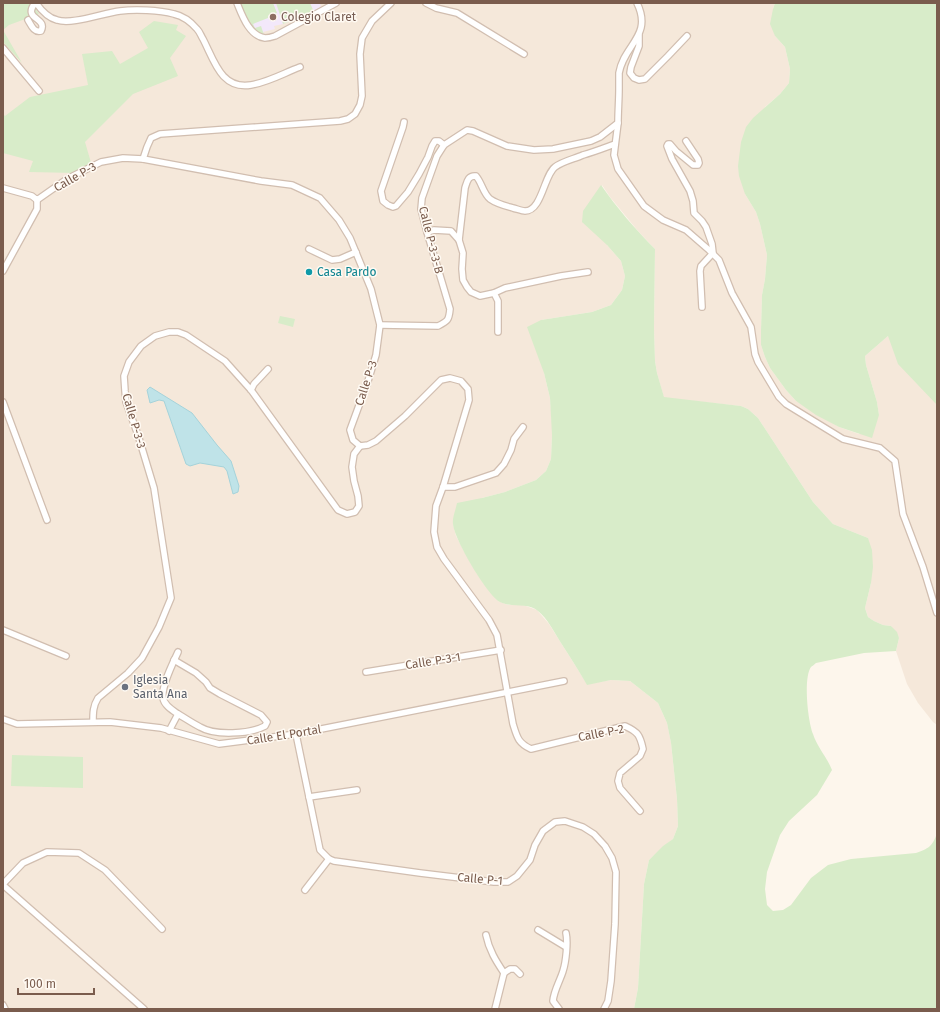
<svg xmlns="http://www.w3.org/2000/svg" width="940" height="1012" font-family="'Fira Sans',sans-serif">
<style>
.residential{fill:#f5e8da}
.education{fill:#f3e8fa}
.green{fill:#d8ecc9}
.water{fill:#bfe3e8;stroke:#a5d3da}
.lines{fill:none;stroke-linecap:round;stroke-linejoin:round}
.minor-casing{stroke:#d1beb0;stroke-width:8}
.minor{stroke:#fff;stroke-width:5.5}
.education-dot{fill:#8d6e63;stroke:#fffaf3;stroke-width:1.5}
.culture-dot{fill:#0f9aa8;stroke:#fffaf3;stroke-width:1.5}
.worship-dot{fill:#6b7280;stroke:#fffaf3;stroke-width:1.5}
.labels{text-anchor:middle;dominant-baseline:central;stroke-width:3;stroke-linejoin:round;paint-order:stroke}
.education-label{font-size:12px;fill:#785e54;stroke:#fffaf3;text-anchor:start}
.street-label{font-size:12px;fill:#7a5c4d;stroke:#fffaf3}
.culture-label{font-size:12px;fill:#0d838f;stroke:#fffaf3;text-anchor:start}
.worship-label{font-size:12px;fill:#5b616d;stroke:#fffaf3;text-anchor:start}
</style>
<rect width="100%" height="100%" fill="#fdf6ec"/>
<!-- residential -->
<path class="residential" d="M3,3H775L773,9L775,36L785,47L790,69L789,83L780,94L765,107L745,194L756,212L760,224L767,255L765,279L762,295L761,330V345L765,357L770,368L786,390L796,401L839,427L859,434L879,415L877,402L866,365L865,356L888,336H937V725L933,722L918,703L907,684L896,651L899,638L891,626L883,625L874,621L868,617L865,608L871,583L868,538L833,524L813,502L758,418L748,409L741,406L664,398L657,373L655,361L654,328L655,249L638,231L610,197L602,185L607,245L621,261L625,276L622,290L611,305L592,312L541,320L544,373L550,398L552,422V435L551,459L546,471L536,480L505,492L482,498L453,524L456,536L464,551L477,574L498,601L508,605H523L537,610L549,624L587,684L611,680L630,681L658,703L667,723L671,743L677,799L678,826L673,839L663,847L649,860L644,884L638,988L634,1009H3Z"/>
<!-- education -->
<path class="education" d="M239,3H320L321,8L314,12L283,24L274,26L275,29L263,32L264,35L253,32Z"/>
<!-- green -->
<g class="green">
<path d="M3,3H32L39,14L9,25L3,30L22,63L3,42Z"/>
<path d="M239,3H273L277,13L268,16V18L253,24L255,28L261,26L264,35L253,32Z"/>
<path d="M276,3H310L314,12L283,24Z"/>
<path d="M775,3H937V405L898,364L888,336L865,356L866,365L877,402L879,415L872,438L839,427L816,415L796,401L786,390L770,368L765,357L761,345V330L762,295L765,279L767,255L760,224L756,212L745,194L739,176L738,166L741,142L746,127L753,118L780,94L789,83L790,69L785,47L775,36L770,24L773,9Z"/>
<path d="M154,21L178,25L176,30L186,36L170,58L178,76L133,94L85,142L92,166L76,173L29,172L33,161L3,153V114L5,116L30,97L88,85L82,54L112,51L120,64L148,48L139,32Z"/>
<path d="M601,185C617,208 635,229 655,249L654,328L655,361L657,373L664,397L741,406L748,409L758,418L813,502L833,524L868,538L872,550L873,567L871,583L865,608L868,617L874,621L883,625L891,626L897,632L899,638L896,651L864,653L816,663C814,665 812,666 811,667C803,678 808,722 813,734C817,747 827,757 832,770L817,795L789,821L780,835L767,872L765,889L767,905L773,911L783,910L791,905L811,878L828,865L851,859L916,853C928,849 933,846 937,833V1009H634L638,988L644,884L649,860L663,846L673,839L678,826L677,799L671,743L667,723L658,703L630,681L611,680L587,685C579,671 570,657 561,643C554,632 548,619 538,611C528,602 511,608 500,602C487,595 454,539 453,524C452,518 456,509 457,503L482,498L505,492L536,480L546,471L551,459L552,435L550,398L544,373L527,327L541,320L592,312L611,305L622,290L625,276L621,261L607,245L582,222L583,211Z"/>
<path d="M280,316L295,319L293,327L278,323Z"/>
<path d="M12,755L83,757V788L11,786Z"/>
</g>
<!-- water -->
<path class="water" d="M150,387L192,413L217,445L231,461L239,486L238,492L233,494L227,471L224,467L200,463L190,466L186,464L164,401L159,400L150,403L147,390Z"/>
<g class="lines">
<defs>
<g id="minor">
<path d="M36,3C41,10 48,18 57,20C72,25 103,13 120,11C135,9 159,10 174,14C183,16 191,22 197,29C200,32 201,36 203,39C214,60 221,90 251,85C269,82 284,73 300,67"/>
<path d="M237,3C242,15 249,36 265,38C268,38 272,37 275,36L336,3"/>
<path d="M426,3L436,8L457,13L524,54"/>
<path d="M28,20C31,25 34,33 41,31C48,17 22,20 35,3"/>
<path d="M639,35V46L631,67L630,73L634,78L639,80L645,79L668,56L687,36"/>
<path d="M3,48L39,91"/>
<path d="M404,122L403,127L381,191L383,201L388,205L393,207L396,206L408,192L419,174L428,157L432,146L435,141H439L444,145"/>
<path d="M618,123L614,155L618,169L644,206L663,220L686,230L709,250L719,260L732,293L751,327L755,354L758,362L779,397L786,404L843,439L880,448L895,461L903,514L923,567L937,613"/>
<path d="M686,141L698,159L699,163L698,165H693L676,151L670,144H668L667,146L672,159L690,191L693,201L694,213L702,221L706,227L712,244L713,253L701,266L700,271L702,307"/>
<path d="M143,159L147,147L151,138L160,134L340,121L348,119L355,114L360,105L362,96L360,54L362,38L372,21L391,3"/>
<path d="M3,188L32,196L37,200L67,179L101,162L123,158L143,159L261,181L292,185L320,198L339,220L350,238L371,289L380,325L376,355L368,381L350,430L353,440L360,446L368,445L376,441L405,416L441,380L450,378L461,381L468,389L469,400L443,487L436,506L434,532L437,547L444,559L489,620L497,635L513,724C517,737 518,743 531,749L625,726C638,732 640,735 643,749L640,756L620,773L618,781L620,788L640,811"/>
<path d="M427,232L434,230L451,231L459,240L463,253L462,269L463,280L467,287L471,292L480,296L494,293L505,288L561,276L588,272"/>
<path d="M459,240L465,188C467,182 468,175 476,176C482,183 483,193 490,199C497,204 506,206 513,208C517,209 522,211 525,211C542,211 544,175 555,167C563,161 574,159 583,155C594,152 604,148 615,144"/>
<path d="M309,249L332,260L340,259L356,252"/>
<path d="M3,271L37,209V200"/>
<path d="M494,293L498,301V332"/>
<path d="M380,325L438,326C448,321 449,320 450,309L427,232L421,209L422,198L437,156L444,145L467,130L473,131L507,146L534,150L553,149L591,141L600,137L618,123C618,111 619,100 619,89C619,84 619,78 619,73C624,44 653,36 637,3"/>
<path d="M251,390L254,384L268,369"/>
<path d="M3,402L47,520"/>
<path d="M443,487H455L496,473L504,464L511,450L514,439L523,427"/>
<path d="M3,630L66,656"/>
<path d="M174,660L196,673L206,682L210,688L220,694L261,715L267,722L265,726C250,734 215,736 200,727C192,723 185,718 178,714"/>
<path d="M366,672L501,650"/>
<path d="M3,719L17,724L110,722L161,728L219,744L296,734L564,681"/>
<path d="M93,722C93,713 93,706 98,698L128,673L142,658L159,627L171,598L154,488L138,435L126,402L125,391L124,376L129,362L141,346L155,336L169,332H178L186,335L225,361L251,390L338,510L347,514L355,512L359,506L358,496L354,481L352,467L354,454L360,446"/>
<path d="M169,731L178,714C172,710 164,705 163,698C161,686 173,663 178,652"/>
<path d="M296,734L320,850L329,859L334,861L420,873L494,882H508L517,876L530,860L535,845L543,831L555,822L565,821L583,827L594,834L605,846L612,858L616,872L615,924L611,981L608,1001L604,1009"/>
<path d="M309,797L357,790"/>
<path d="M3,884L23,863L47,852L79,853L105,870L162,929"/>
<path d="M3,885L144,1009"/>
<path d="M305,890L329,859"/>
<path d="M538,930L566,947"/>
<path d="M486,935C489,950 496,961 504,973L495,1009"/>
<path d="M504,973L510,969H515L520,974"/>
<path d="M3,1005L5,1009"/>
<path d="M559,1009L553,1001C554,990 560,981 563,971C566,962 568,942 566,933"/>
</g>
</defs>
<!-- minor casing -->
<use href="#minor" class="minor-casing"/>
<!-- minor -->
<use href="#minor" class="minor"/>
</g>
<!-- markers -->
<circle class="education-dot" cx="273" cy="17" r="4"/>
<circle class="culture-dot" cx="309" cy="272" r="4"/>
<circle class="worship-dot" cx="125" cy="687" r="4"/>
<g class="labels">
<!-- education labels -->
<g class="education-label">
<text x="281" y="17">Colegio Claret</text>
</g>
<!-- street labels -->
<g class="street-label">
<text transform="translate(75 177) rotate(-30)">Calle P-3</text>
<text transform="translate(431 240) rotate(76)">Calle P-3-3-B</text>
<text transform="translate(366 383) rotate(-72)">Calle P-3</text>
<text transform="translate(134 421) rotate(74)">Calle P-3-3</text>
<text transform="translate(433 661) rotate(-9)">Calle P-3-1</text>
<text transform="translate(601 733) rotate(-11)">Calle P-2</text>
<text transform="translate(284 735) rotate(-9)">Calle El Portal</text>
<text transform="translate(480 879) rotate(5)">Calle P-1</text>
</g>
<!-- culture labels -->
<g class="culture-label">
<text x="317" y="272">Casa Pardo</text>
</g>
<!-- worship labels -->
<g class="worship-label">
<text x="133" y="680">Iglesia<tspan x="133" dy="14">Santa Ana</tspan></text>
</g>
</g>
<!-- border -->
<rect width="940" height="1012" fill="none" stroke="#7a5c4d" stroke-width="8"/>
<!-- scale -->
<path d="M18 988v6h76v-6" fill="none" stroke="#7a5c4d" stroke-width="2"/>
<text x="24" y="988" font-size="12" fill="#7a5c4d" stroke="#fffaf3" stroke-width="3" paint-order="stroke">100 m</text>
</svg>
